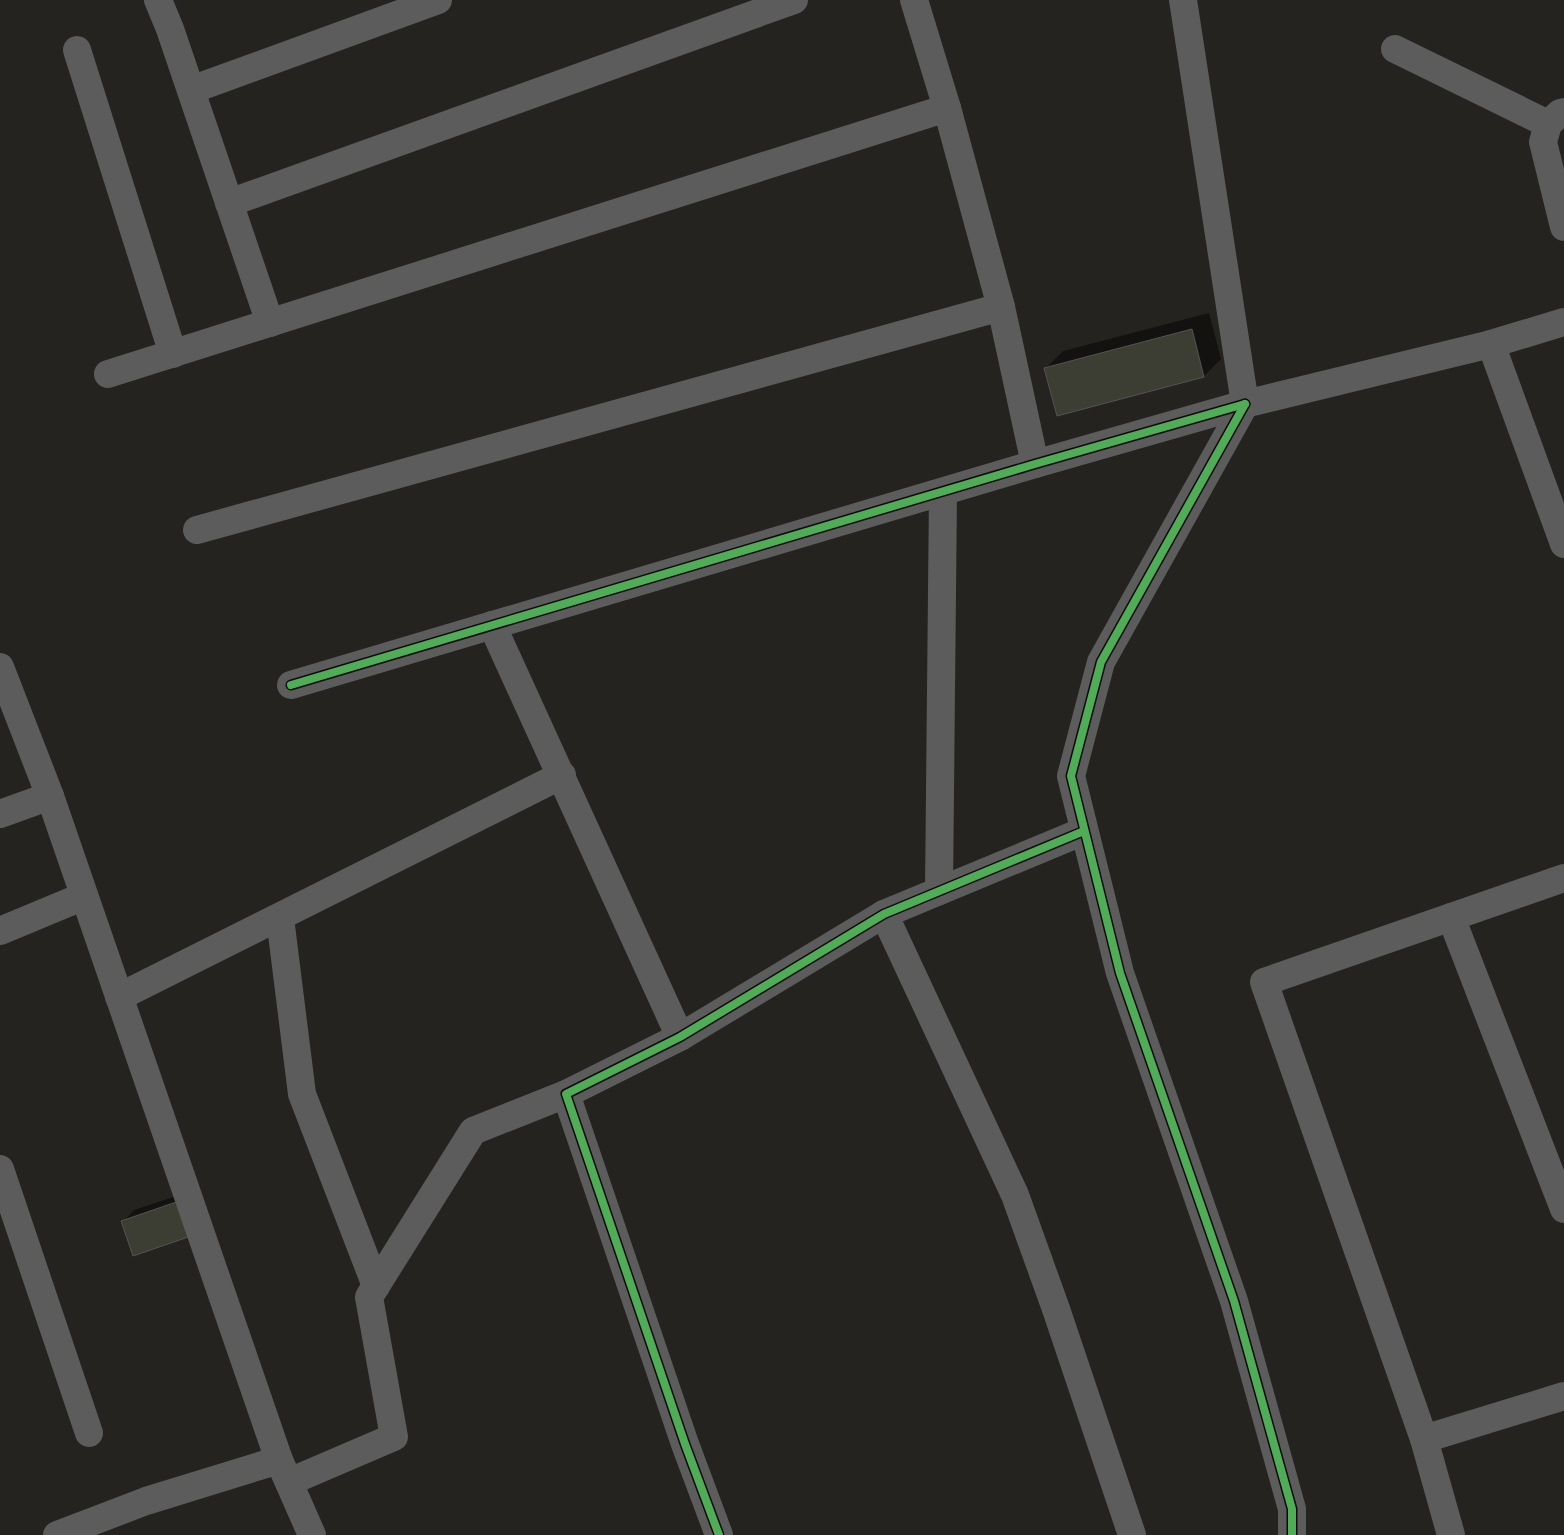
<svg xmlns="http://www.w3.org/2000/svg" width="1564" height="1535" font-family="Helvetica,sans-serif">
<style>
.shadow{fill:#0007}
.building{fill:#3c3d33;stroke:#545452}
.lines{fill:none;stroke-linecap:round;stroke-linejoin:round}
.minor{stroke:#5d5c5c;stroke-width:28}
.cycleway-casing{stroke:#0e0d0b;stroke-width:11}
.cycleway{stroke:#51ab58;stroke-width:8}
</style>
<rect width="100%" height="100%" fill="#242320"/>
<!-- shadow -->
<g class="shadow">
<path d="M1209,313L1221,359L1204,376L1046,368L1063,351Z"/>
<path d="M194,1190L205,1223L123,1222L134,1210Z"/>
</g>
<!-- building -->
<g class="building">
<path d="M1192,329L1204,377L1057,416L1044,368Z"/>
<path d="M182,1200L194,1235L133,1256L121,1221Z"/>
</g>
<g class="lines">
<!-- minor -->
<g class="minor">
<path d="M158,0L170,29L270,323"/>
<path d="M914,0L947,108L1001,307L1035,464"/>
<path d="M1183,0L1245,404L1491,344"/>
<path d="M1395,49L1548,124"/>
<path d="M77,50L173,354"/>
<path d="M191,90L438,0"/>
<path d="M1564,112L1560,113L1548,124L1543,142L1564,227"/>
<path d="M229,203L794,0"/>
<path d="M1564,322L1491,344L1564,544"/>
<path d="M108,374L947,108"/>
<path d="M1245,404L1101,662L1071,776L1120,973L1234,1301L1292,1509V1535"/>
<path d="M197,530L1001,307"/>
<path d="M492,625L680,1037"/>
<path d="M0,667L50,796L279,1460L312,1535"/>
<path d="M291,685L1035,464L1245,404"/>
<path d="M0,814L50,796"/>
<path d="M939,891L943,492"/>
<path d="M884,914L1015,1195L1056,1309L1132,1535"/>
<path d="M1451,917L1564,1209"/>
<path d="M280,918L302,1094L376,1286"/>
<path d="M0,931L84,896"/>
<path d="M119,997L562,775"/>
<path d="M0,1169L89,1433"/>
<path d="M1424,1439L1264,982L1564,878"/>
<path d="M289,1482L394,1437L369,1297L473,1131L566,1094"/>
<path d="M57,1535L146,1501L279,1460"/>
<path d="M719,1535L685,1444L566,1094L680,1037L884,914L1084,831"/>
<path d="M1451,1535L1424,1439L1564,1396"/>
</g>
<defs>
<g id="cycleway">
<path d="M1245,404L1101,662L1071,776L1120,973L1234,1301L1292,1509V1535"/>
<path d="M291,685L1035,464L1245,404"/>
<path d="M719,1535L685,1444L566,1094L680,1037L884,914L1084,831"/>
</g>
</defs>
<!-- cycleway casing -->
<use href="#cycleway" class="cycleway-casing"/>
<!-- cycleway -->
<use href="#cycleway" class="cycleway"/>
</g>
</svg>
